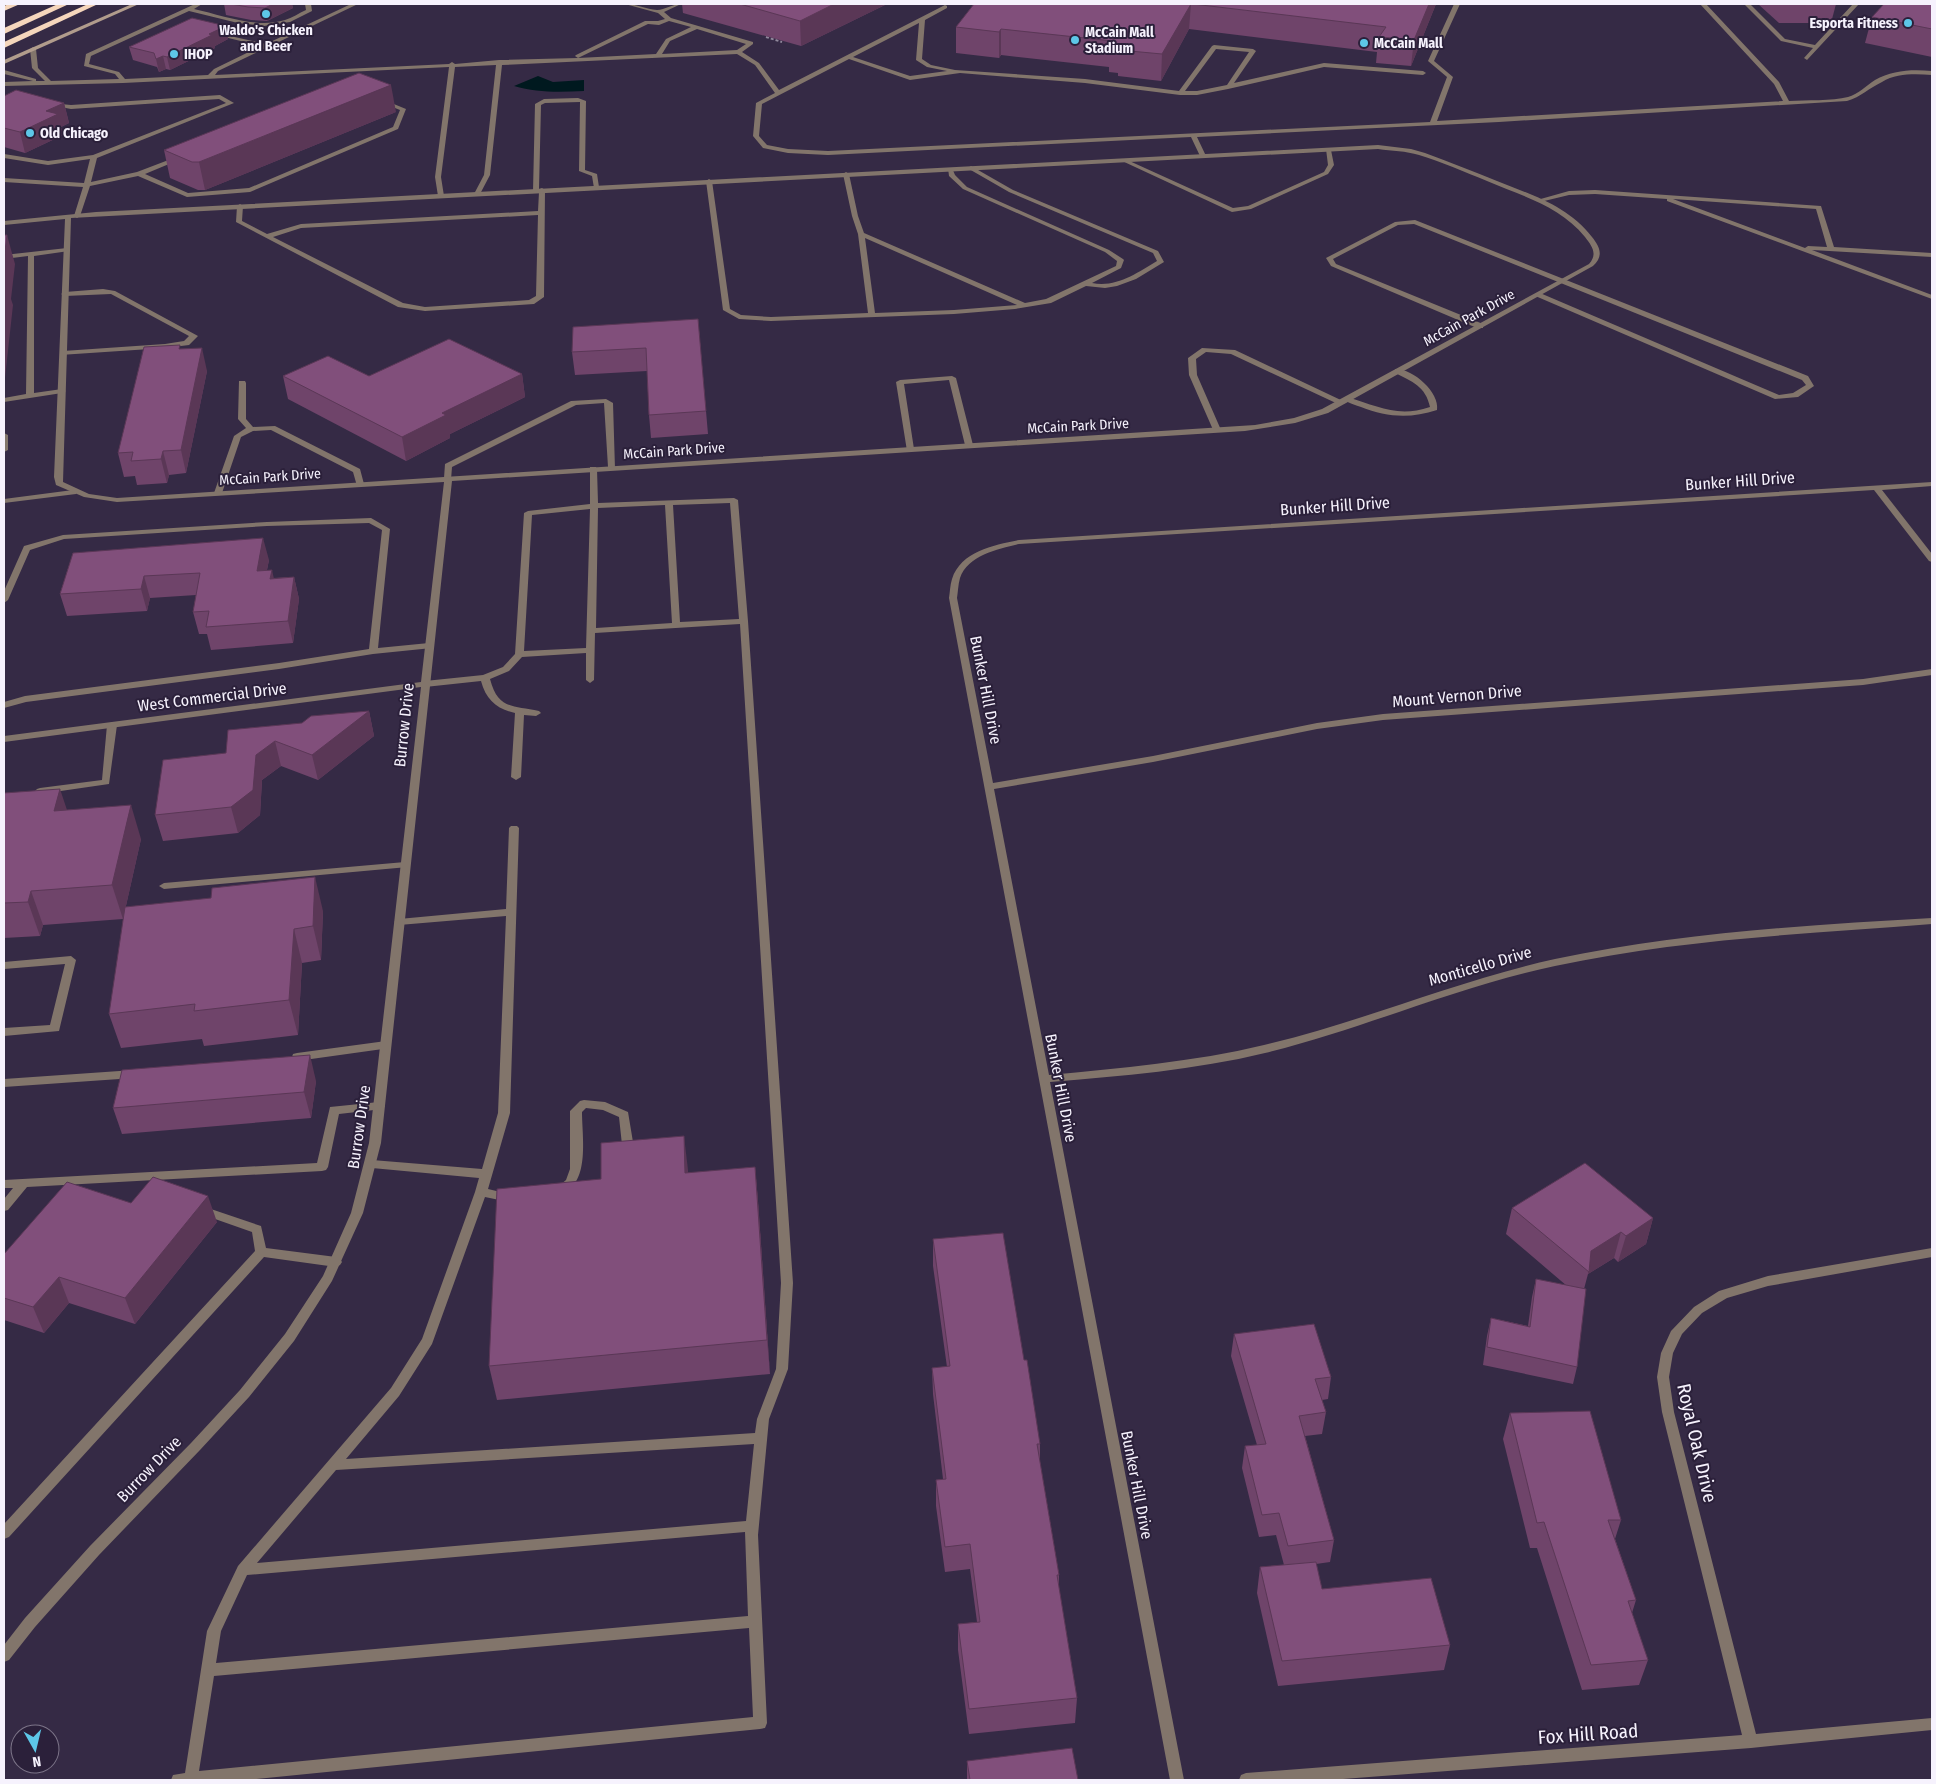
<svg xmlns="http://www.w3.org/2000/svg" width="1936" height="1784" font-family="'Fira Sans Condensed',sans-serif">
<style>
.water{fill:#00191f}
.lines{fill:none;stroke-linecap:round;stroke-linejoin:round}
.path{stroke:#90889c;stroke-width:2;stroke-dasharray:3 2;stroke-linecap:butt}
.service{fill:#82756b;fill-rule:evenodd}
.minor{fill:#82756b;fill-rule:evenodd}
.secondary{fill:#b19c8c;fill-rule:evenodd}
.motorway{fill:#f5d6bc;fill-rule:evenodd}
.wall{fill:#6f446a}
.shaded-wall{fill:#5a3756}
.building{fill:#814f7b;stroke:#5a3756}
.poi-dot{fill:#5dc7e8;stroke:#2b203a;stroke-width:2}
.labels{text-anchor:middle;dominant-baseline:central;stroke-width:4;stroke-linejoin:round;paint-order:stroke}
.far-poi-label{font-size:14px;font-weight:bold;fill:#f6f2fd;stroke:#2b203a;text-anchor:start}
.far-street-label{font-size:14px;fill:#f6f2fd;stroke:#2b203a}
.street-label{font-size:16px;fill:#f6f2fd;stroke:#2b203a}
.near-street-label{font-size:19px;fill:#f6f2fd;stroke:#2b203a}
</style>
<rect width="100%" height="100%" fill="#352a45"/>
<!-- water -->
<path class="water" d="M538,76L553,82L584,80V91C560,92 537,93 514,86Z"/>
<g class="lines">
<!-- path -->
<path class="path" d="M766,37L782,42"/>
<!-- service -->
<g class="service">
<path d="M195,4H202L194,9C222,15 256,29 285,20C292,18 299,13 306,10L305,4H311L312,11L290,22L264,26L238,23L189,11L91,56L89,64L119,72L125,79L208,75L214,69L261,46L212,34V32L266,44L351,4H358L218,71L215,75L449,64L452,62L455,64L499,60L578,58L575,56L576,55L645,21H658L665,19L658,13L625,4C637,4 646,9 657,10C665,10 672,4 681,4L664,12L671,18L753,42V44L742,52L759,63L779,90L945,5L947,6V8L925,20L922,59L931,65L955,70L1085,79L1179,91L1212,46L1214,45L1253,49L1256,51L1234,83L1324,63L1423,71L1426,73L1423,75L1324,67L1228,89L1197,95H1180L1085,83L960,73L910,80L849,59L762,104L759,136L767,145L788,149L828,151L1430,122L1447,77L1428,61L1454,4H1460L1434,61L1453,77L1437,121L1783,101L1774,84L1700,4H1706L1779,82L1789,101C1806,100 1832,101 1848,97C1858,94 1866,86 1875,80C1892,70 1913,69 1932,71V75C1915,74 1897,73 1882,82C1869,88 1861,97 1847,101L1499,122L1197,137L1206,156L1203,158L1200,156L1191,137L828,155L788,153L763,148L753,136L756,103L775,93L755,65L737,54L502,65L490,175L480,194L477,196L474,194L484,175L496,65L455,67L441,177L444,196L441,198L438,196L435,177L449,67L123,83L4,86V82L33,81L4,74V70L36,79V81H45L32,68L30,49L33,47L36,49L38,68L51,81L119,79L115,74L84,66L86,54ZM669,21L691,27L666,39L656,54L578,58L648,24L659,25ZM919,23L916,60L927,67L947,71L910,76L853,57ZM697,29L746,44L737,50L662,54L670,41ZM1216,49L1249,52L1227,85L1197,91H1185Z"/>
<path d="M1744,4H1750L1785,39L1815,45L1853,4H1859L1807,60L1804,58L1813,48L1781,41Z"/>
<path d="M220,95L234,103L97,158L91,182L137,172L179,156L181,157V159L145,174L188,193L249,188L393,127L400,110L380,102V100H384L406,109L398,129L250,192L187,197L138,176L90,186L80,216L77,218L74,216L83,187L4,182V178L84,183L90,159L48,165L4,158V154L48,161L93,155L226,103L219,99L71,109L50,105V103L71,105Z"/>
<path d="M578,98L586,101L585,170L597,174L599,187L594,188L592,176L579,171L580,102L545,103L541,105L539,189L542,188L545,190L544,297L534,304L425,311L398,307L236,222L237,206L240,204L243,206L242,221L267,234L301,224L538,211L539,192L536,193L533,191L535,104L544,99ZM538,215L536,296L529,300L425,307L403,303L273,237L301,228Z"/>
<path d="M1326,149L1331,150L1334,165L1328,174L1251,209L1232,212L1120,160L1125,159L1233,208L1248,206L1324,172L1328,165Z"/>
<path d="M971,166L1013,190L1158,251L1164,262L1136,279L1117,286L1105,288L1086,286L1051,303L1015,309L954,314L771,321L739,319L723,310L706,181L709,179L712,181L730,309L741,315L771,317L868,313L858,234L852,216L843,174L846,172L849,174L858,216L864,233L1025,303L1046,299L1116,266L1117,261L1105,252L963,189L949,176L948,168H952L955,175L967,187L1109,250L1123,259L1124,260L1121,268L1092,283C1116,288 1137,273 1157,261L1153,253L1009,192L969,169L968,168ZM865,238L1017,305L954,310L875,313Z"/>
<path d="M1595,190L1821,206L1834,247L1932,253V257L1812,250L1932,295V299L1667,201V199L1595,194L1569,195L1540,202L1537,200L1569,191ZM1673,199L1816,209L1827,247L1808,246L1805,248Z"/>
<path d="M1415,220L1808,376L1814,386L1798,397L1775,399L1533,295L1540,293L1779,395L1793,393L1806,385L1802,380L1414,224L1398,225L1333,259L1336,264L1483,324V328H1477L1331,266L1326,258L1395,222Z"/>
<path d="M67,248L70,250L69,251L34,256V393L62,389L66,391L62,393L4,402V398L26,394L28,256L4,259V255Z"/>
<path d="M103,289L115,291L198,336L189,345L165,348L60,355V351H63L165,344L184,341L189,336L111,294L65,296L61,294L65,292Z"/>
<path d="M1202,348L1235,350L1345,402L1344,404H1338L1231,354L1206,352L1196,359L1197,375L1221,430L1220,432H1214L1189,375L1188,358Z"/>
<path d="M1395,369C1412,368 1440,392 1437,410C1410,419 1386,417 1361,407C1355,405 1348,403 1343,399L1347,397C1378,406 1397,418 1430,407C1426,387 1412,381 1395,373Z"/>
<path d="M952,376L956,378L973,445L969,447L965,445L949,380L904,384L914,449L910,451H907L896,382L900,380Z"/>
<path d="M239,381H245L246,383V419L253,427L275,426L360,469L364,484L363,486H357L353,472L271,430L253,431L241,437L222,493L218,495H215L214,493L234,436L246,428L238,419Z"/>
<path d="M606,399L613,403L615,469H612L608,467L604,403L576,405L452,467L451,480H448L444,478L445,464L571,401Z"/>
<path d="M4,433L8,435V450L4,452Z"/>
<path d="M590,467H596L597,469L598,503L734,498L738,500L748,621L793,1283L788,1369L769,1419L758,1535L767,1723L765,1728L760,1729L247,1780H171L173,1775L185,1773L207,1631L238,1566L391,1388L422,1339L475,1192L479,1178L372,1168L368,1167L366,1164L368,1161L372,1160L482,1169L498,1113L506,916L399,925L394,922L399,919L506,909L509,828L511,826H517L519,828L510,1113L488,1189L513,1195L515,1198L513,1201L509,1202L485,1197L432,1344L399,1396L346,1459L755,1433L757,1419L776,1369L781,1283L740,624L595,633L594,680L590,683L586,680V653L522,657L509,671L490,679C498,710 513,705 539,711L541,713L536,716L524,715L521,777L516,780L511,777L515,713C497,709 486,700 481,681L425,687L421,684L425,681L483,675L503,667L515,654L524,513L528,511L590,504ZM730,503L739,619L680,622L673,505ZM665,505L672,623L596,628L598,508ZM590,509L586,648L524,651L532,515ZM754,1444L746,1521L257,1563L336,1470ZM745,1532L748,1616L216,1663L221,1631L247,1575ZM749,1628L753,1717L199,1771L214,1676Z"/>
<path d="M73,490L77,492L76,494L4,503V499Z"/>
<path d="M371,518L390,529L378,648L429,643L432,644L433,646L432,648L373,654L279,669L26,702L4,708V702L25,696L279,663L369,649L382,530L369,523L267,526L64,539L30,550L8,600L4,603V591L24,546L63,535L267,522Z"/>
<path d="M112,722L117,725L109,784L40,794L37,793L35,791L37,789L40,788L102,780L107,725Z"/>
<path d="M405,862L408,863L410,865L408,867L164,889L159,886L164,883Z"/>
<path d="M71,956L76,960L59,1031L4,1036V1028L50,1025L65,964L4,969V962Z"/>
<path d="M386,1041L390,1042L391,1045L390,1048L297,1061L293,1060L292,1057L293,1054L297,1053Z"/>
<path d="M134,1070L138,1071L139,1074L138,1077L134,1078L4,1087V1079Z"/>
<path d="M584,1100L605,1102L628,1112L635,1154L633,1157H625L623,1154L619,1117L603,1110L586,1108L582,1112C582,1138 591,1185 559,1195L555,1194L553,1191L566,1180L570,1169V1111L580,1101Z"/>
<path d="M379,1102L383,1103L385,1106L383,1109L339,1114L328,1167L326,1170L322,1171L27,1187L8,1210L4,1211V1199L13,1188H4V1180L317,1163L330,1107Z"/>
<path d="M202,1206L261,1226L266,1248L336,1257L340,1259L342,1262L340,1265L336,1267L264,1257L9,1537L4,1539V1524L255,1251L252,1232L198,1213L196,1210L198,1207Z"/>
</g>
<!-- minor -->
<g class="minor">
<path d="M1378,145L1411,149L1425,153C1449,162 1473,171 1497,181C1532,195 1568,206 1592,237C1600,247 1604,256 1593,266L1328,413L1295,423L1245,431L452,481L381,1143L363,1213L332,1281L294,1341L249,1397L200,1450L99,1555L35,1627L9,1660L4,1662V1645L25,1618L90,1546L191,1443L240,1390L285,1334L323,1276L351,1213L369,1143L421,687L4,742V736L421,682L444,482L117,502L84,497L56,485L54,477L65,219L4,225V221L96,212ZM1378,149C1392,151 1406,151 1419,155C1442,162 1465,172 1487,181C1522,196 1560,206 1585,237C1592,246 1598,254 1589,264L1322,409L1294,418L1255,425L117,498L89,494L63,482L71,218Z"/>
<path d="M1932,482V486L1882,490L1932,554V562L1929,561L1874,490L1019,544C998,549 968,555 960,578C958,585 958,592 957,598L993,783L1153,756L1317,723L1383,714L1863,679L1932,669V675L1863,685L1383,720L1317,729L1153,762L994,789L1049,1075C1121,1068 1193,1062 1264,1045C1362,1022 1456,981 1555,959C1678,933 1806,925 1932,918V924C1806,934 1679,939 1555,966C1456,987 1363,1029 1265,1053C1195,1070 1122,1076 1050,1082L1184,1780H1170L949,598C950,592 950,585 952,579C961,551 994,545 1019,540Z"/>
<path d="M1932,1248V1257L1768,1286L1727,1298L1702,1313L1682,1334L1673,1353L1669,1377L1674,1412L1756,1734L1932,1718V1730L1751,1748L1330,1780H1239L1241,1775L1246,1773L1742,1735L1662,1412L1657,1377L1661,1353L1671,1331L1694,1307L1719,1291L1768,1276Z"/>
</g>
<!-- secondary -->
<path class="secondary" d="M132,4H139L4,64V60Z"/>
<!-- motorway -->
<g class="motorway">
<path d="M9,4H20L4,11V6Z"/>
<path d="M58,4H69L4,34V28Z"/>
<path d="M88,4H98L4,48V42Z"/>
</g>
</g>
<!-- wall -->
<g class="wall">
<path d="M224,4H292L293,8L267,21L251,20L226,15Z"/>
<path d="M682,4H887L801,46L683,13Z"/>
<path d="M974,4H1436L1411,66L1376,63L1377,52L1189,29L1161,81L1118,76V73L1109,72V67L1001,55L999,58L956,53V27Z"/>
<path d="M1758,4H1836L1831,23H1779Z"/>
<path d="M1932,4V57L1865,43L1872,17Z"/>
<path d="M226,26L228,39L215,46V48L170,70L166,69L159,72L157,67L133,60L129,47Z"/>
<path d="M4,96L64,103L69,123L61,127L63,135L25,153L4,147Z"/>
<path d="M396,112L205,190H198L170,178L164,150Z"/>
<path d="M698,319L708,434L651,438L649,415L647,371L575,375L572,352Z"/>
<path d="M181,349L207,371L186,473L169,475L167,483L137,485L135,476L124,477L118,453Z"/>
<path d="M522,374L525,397L450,434V438L406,461L288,399L283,376H369Z"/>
<path d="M73,553L269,560L267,570L273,578L294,577L299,599L293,643L211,650L207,634H199L193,612L196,595L150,598L147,611L67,616L60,594Z"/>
<path d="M369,711L374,736L318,780L281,766L262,780L260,815L238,833L163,841L155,815L226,753L302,723Z"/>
<path d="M4,793L67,810L141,839L123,919L43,925L40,936L4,938Z"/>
<path d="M323,911L321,960L302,963L298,1035L204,1046L202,1039L121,1048L109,1014Z"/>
<path d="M316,1081L311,1118L122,1134L113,1108Z"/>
<path d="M755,1167L758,1201L770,1374L497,1400L489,1366L688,1173Z"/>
<path d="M131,1203L217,1222L135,1324L69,1303L44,1333L4,1320V1254Z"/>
<path d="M1512,1208L1653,1218L1646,1244L1618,1262L1614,1258L1588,1274L1584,1289L1577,1367L1573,1384L1483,1365L1487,1336L1491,1318L1528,1326L1532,1297L1536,1279L1567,1286L1506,1234Z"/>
<path d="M933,1239L1024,1360L1040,1444V1462L1059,1575V1588L1077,1698L1075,1723L969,1734L958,1650V1624L977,1622L970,1569L945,1572L936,1506V1480L943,1479L933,1394L932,1368L947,1367L933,1266Z"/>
<path d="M1234,1334L1331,1377L1328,1399L1322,1400L1326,1412L1322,1434L1305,1436L1334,1540L1330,1562L1316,1564L1322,1589L1450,1645L1444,1670L1278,1686L1257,1593L1260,1567L1284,1565L1276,1535L1259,1537L1242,1468L1245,1446L1257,1445L1231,1356Z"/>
<path d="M1510,1413L1621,1520L1615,1539L1636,1600L1632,1613L1648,1660L1639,1685L1582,1690L1537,1548H1530L1503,1439Z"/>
<path d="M967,1761L1078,1780H967Z"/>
</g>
<!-- shaded-wall -->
<g class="shaded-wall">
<path d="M273,4H292L293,8L267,21L265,8Z"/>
<path d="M834,4H887L801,46L800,21Z"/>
<path d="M1191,4L1189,29L1161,81L1162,54Z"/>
<path d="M1429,4H1436L1411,66L1414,40Z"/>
<path d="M226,26L228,39L215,46V48L170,70L167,57L209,34Z"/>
<path d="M1001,29V55L999,58V32Z"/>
<path d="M163,56L166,69L159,72L156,59Z"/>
<path d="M391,85L396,112L205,190L199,162Z"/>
<path d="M64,103L69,123L61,127L63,135L25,153L20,132L46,111Z"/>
<path d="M7,235L15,264L11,299L13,305L4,387V260Z"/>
<path d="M202,348L207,371L186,473L181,450Z"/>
<path d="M522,374L525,397L450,434V438L406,461L402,437L442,413Z"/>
<path d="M163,451L169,475L167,483L161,459Z"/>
<path d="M263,538L269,560L262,593L257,571Z"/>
<path d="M272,570L277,592L270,579Z"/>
<path d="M144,576L150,598L147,611L141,589Z"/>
<path d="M294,577L299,599L293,643L288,621Z"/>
<path d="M369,711L374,736L318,780L312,755Z"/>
<path d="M275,741L281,766L262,780L260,815L238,833L231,807L256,755Z"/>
<path d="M60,789L71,822L54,811Z"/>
<path d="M131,805L141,839L123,919L112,885Z"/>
<path d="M315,877L323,911L321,960L313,926Z"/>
<path d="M31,891L43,925L40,936L28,902Z"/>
<path d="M294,929L302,963L298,1035L289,1000Z"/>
<path d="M310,1055L316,1081L311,1118L304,1092Z"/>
<path d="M684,1136L688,1170L689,1208L685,1173Z"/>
<path d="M755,1167L758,1201L770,1374L767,1340Z"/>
<path d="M208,1196L217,1222L135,1324L125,1298Z"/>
<path d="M1653,1218L1646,1244L1618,1262L1626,1236Z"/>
<path d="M1621,1232L1614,1258L1588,1274L1591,1251Z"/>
<path d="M59,1277L69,1303L44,1333L33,1307Z"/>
</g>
<!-- building -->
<g class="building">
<path d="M231,4H273L265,8L248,7Z"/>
<path d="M740,4H834L800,21Z"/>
<path d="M974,4H1191L1162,54L1119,50L1121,47L1110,46L1113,41L1001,29L999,32L956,27Z"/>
<path d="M1193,4H1429L1414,40L1379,37L1386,27Z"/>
<path d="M1884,4H1932V29L1872,17Z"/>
<path d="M192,18L226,26L209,34L212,35L167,57L163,56L156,59L154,53L129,47Z"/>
<path d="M359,73L391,85L199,162H192L164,150Z"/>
<path d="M16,90L64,103L46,111L58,114L20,132L4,128V96Z"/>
<path d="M4,235H7L4,260Z"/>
<path d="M698,319L706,411L649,415L646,348L572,352L573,327Z"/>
<path d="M449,339L522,374L442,413L446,415L402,437L283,376L328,356L369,376Z"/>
<path d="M180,345L179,349L202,348L181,450L163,451L161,459L131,461L133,452L118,453L144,347Z"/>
<path d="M263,538L257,571L272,570L270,579L294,577L288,621L206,627L209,611L193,612L200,573L144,576L141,589L60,594L73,553Z"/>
<path d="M369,711L312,755L275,741L256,755L253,790L231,807L155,815L163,760L226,753L228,730L302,723L311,716Z"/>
<path d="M60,789L54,811L131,805L112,885L31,891L28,902L4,903V793Z"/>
<path d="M315,877L313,926L294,929L289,1000L194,1011L195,1004L109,1014L125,907L211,898L212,888Z"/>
<path d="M310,1055L304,1092L113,1108L122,1070Z"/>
<path d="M684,1136L685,1173L755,1167L767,1340L489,1366L497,1189L601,1179V1143Z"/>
<path d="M1585,1163L1653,1218L1626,1236L1621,1232L1591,1251L1589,1272L1512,1208Z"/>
<path d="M153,1177L208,1196L125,1298L59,1277L33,1307L4,1298V1254L67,1182L131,1203Z"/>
<path d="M1003,1233L1024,1360H1027L1040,1444H1037L1059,1575H1057L1077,1698L969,1709L958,1624L980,1622L970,1544L945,1547L936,1480L946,1479L932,1368L950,1366L933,1239Z"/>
<path d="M1536,1279L1586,1289L1577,1367L1487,1347L1491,1318L1530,1327Z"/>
<path d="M1314,1324L1331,1377L1315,1379L1326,1412L1299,1416L1334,1540L1288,1546L1279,1513L1262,1515L1245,1446L1266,1444L1234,1334Z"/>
<path d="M1590,1411L1621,1520H1608L1636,1600L1628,1601L1648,1660L1591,1665L1544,1522L1537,1523L1510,1413Z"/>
<path d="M1316,1562L1322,1589L1431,1578L1450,1645L1282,1661L1260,1567Z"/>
<path d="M1072,1748L1078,1780H970L967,1761Z"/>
</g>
<!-- markers -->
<g class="poi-dot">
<circle cx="266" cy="14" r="5"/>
<circle cx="1908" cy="23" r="5"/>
<circle cx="1075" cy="40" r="5"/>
<circle cx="1364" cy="43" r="5"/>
<circle cx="174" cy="54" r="5"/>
<circle cx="30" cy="133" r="5"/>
</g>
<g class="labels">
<!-- far-poi labels -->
<g class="far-poi-label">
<text x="1898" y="23" text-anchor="end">Esporta Fitness</text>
<text x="266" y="30" text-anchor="middle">Waldo's Chicken<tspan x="266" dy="16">and Beer</tspan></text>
<text x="1085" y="32">McCain Mall<tspan x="1085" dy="16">Stadium</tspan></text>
<text x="1374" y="43">McCain Mall</text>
<text x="184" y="54">IHOP</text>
<text x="40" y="133">Old Chicago</text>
</g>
<!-- far-street labels -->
<g class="far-street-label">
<text transform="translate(1469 318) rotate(-29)">McCain Park Drive</text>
<text transform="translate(1078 426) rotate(-3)">McCain Park Drive</text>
<text transform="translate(674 451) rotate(-4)">McCain Park Drive</text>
<text transform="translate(270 477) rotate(-4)">McCain Park Drive</text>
</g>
<!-- street labels -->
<g class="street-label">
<text transform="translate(1740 481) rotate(-4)">Bunker Hill Drive</text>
<text transform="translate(1335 506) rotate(-4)">Bunker Hill Drive</text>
<text transform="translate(986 690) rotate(79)">Bunker Hill Drive</text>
<text transform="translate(1457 696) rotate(-5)">Mount Vernon Drive</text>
<text transform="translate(212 697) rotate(-7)">West Commercial Drive</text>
<text transform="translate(404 725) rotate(-84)">Burrow Drive</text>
<text transform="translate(1480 966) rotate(-16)">Monticello Drive</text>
<text transform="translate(1061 1088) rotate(79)">Bunker Hill Drive</text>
<text transform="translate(359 1127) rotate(-82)">Burrow Drive</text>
<text transform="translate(149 1469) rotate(-46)">Burrow Drive</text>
<text transform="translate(1137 1485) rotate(79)">Bunker Hill Drive</text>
</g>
<!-- near-street labels -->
<g class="near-street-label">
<text transform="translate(1697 1443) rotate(77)">Royal Oak Drive</text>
<text transform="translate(1588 1734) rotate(-4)">Fox Hill Road</text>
</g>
</g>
<!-- border -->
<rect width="1936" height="1784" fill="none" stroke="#f6f2fd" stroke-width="10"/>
<!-- north arrow -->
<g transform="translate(35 1749) rotate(172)"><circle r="24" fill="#2b203a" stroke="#7c7488"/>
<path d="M0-4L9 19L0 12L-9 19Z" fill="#5dc7e8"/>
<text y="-8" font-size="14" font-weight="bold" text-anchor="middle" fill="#f6f2fd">N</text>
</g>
</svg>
